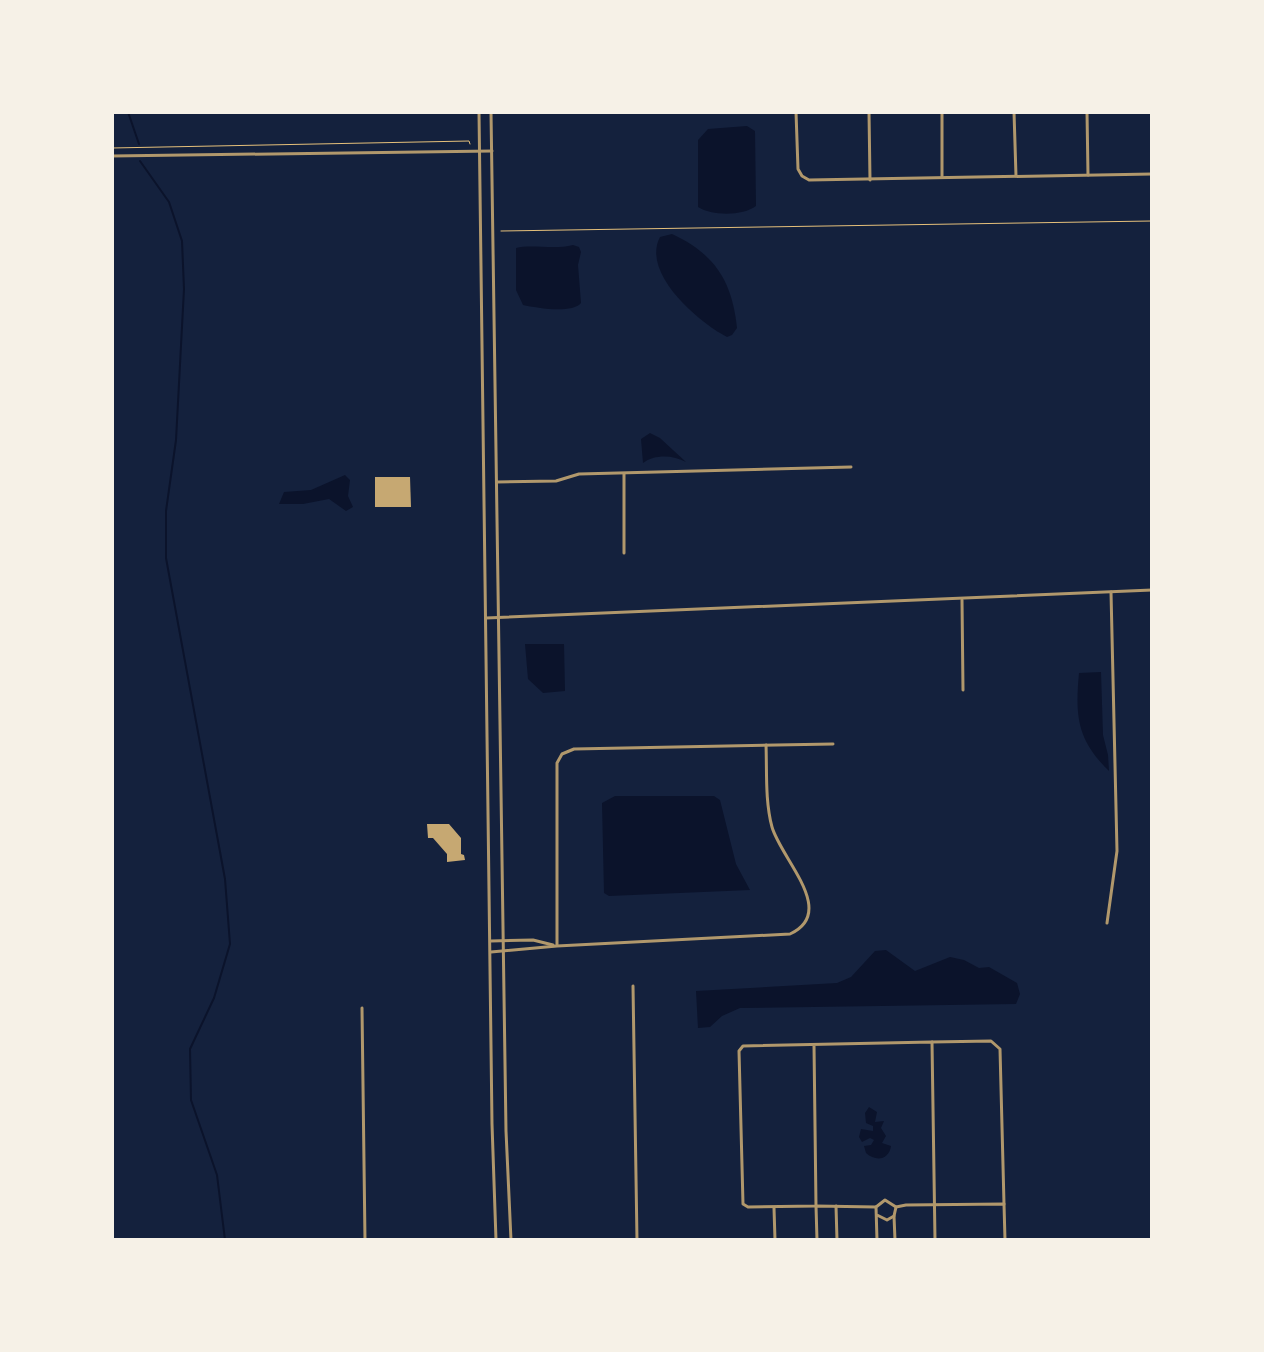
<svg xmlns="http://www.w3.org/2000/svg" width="1264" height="1352" font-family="Roboto,sans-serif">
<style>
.water{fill:#0b132b}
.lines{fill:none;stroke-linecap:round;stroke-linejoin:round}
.stream{stroke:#0b132b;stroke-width:2}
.building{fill:#c6a872}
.path{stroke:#e5c07b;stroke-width:1}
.minor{stroke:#b1986c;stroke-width:3}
.tertiary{stroke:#b1986c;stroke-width:3}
</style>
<rect width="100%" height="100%" fill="#14213d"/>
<!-- water -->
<g class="water">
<path d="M747,126L755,131L756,206C743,216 712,216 698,207V140L708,129Z"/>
<path d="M672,234C715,254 732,281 737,328L732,335L727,337C698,322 641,273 660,237Z"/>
<path d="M573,245L579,247L581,252L578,265L581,303C572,314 537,308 523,305L516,290V248C531,244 555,250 573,245Z"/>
<path d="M650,433L660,438L686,462C673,455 655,454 643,463L641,439Z"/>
<path d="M345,475L350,480L348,496L353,507L346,511L329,499L303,504H279L284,492L311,490Z"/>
<path d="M525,644H564L565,691L543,693L528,679Z"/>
<path d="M1101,672L1103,735L1108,755L1109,771C1077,740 1075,716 1079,673Z"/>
<path d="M615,796H714L720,800L736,864L750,890L609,896L604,893L602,803Z"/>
<path d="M886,950L915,971L950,957L964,960L979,968L989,967L1017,983L1020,994L1016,1004L740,1008L722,1016L710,1027L698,1028L696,991L837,983L851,977L875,951Z"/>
<path d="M869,1107L877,1112L875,1122L884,1121L881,1128L886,1136L882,1143L891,1146C889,1160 876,1162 866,1153L864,1146L871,1145L874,1140L870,1138L862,1142L859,1137L861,1129L873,1131V1126L866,1123L865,1113Z"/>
</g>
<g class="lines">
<!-- stream -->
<g class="stream">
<path d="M128,112L139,144"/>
<path d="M140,161L169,202L182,241L184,289L176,440L166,511V558L225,879L230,944L214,998L190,1049L191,1100L217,1175L225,1240"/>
</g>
</g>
<!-- building -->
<g class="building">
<path d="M375,477H410L411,507H375Z"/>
<path d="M427,824H449L461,838V854L464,855L465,860L447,862V854L433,838H428Z"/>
</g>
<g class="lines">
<!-- path -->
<g class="path">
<path d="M112,148L469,141L470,144"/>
<path d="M501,231L1152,221"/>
</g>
<!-- minor -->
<g class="minor">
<path d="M796,112L798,169L802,176L809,180L1152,174"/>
<path d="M869,112L870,180"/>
<path d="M942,112V176"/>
<path d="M1014,112L1016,176"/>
<path d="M1087,112L1088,175"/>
<path d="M112,156L492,151"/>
<path d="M624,474V553"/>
<path d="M497,482L556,481L579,474L851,467"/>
<path d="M962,600L963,690"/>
<path d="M486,618L1152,590"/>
<path d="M1107,923L1117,851L1111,592"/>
<path d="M491,941L533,940L553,945"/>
<path d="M557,945V763L562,754L574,749L833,744"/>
<path d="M491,952L557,946L790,934C838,912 781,859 772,827C765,801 767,772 766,745"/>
<path d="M633,986L637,1240"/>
<path d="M362,1008L365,1240"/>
<path d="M932,1042L991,1041L1000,1049L1004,1204"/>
<path d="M814,1045L816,1206L748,1207L743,1204L739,1051L743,1046L932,1042L935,1240"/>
<path d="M836,1206L837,1240"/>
<path d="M896,1207L906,1205L1004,1204L1005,1240"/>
<path d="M774,1208L775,1240"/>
<path d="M877,1215L887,1220L894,1216L896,1207L885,1200L876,1207L877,1240"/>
<path d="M894,1216L895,1240"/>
<path d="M817,1240L816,1206L876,1207"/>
</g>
<!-- tertiary -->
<g class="tertiary">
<path d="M479,112L492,1124L496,1240"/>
<path d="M491,112L506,1131L511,1240"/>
</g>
</g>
<!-- border -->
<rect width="1264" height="1352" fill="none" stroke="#f6f1e7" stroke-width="228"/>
</svg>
